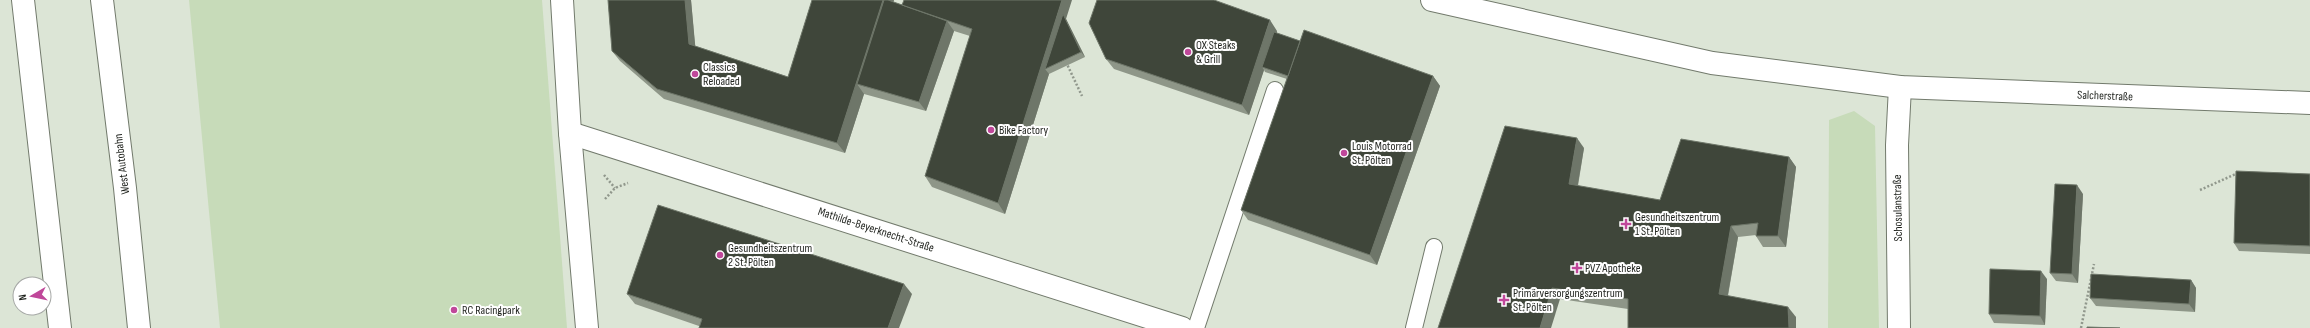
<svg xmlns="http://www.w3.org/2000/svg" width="2310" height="328" font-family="'Sofia Sans Condensed',sans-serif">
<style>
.green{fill:#c7dbb9}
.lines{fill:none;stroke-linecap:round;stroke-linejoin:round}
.lane-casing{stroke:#727a6c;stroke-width:18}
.street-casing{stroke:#727a6c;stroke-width:24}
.secondary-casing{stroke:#727a6c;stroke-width:24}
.highway-casing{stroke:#727a6c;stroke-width:24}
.path{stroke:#90978c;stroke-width:2.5;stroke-dasharray:2 2;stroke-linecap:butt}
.lane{stroke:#fff;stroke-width:16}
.street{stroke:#fff;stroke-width:22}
.secondary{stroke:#fff;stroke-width:22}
.highway{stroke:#fff;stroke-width:22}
.wall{fill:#8e9688}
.shaded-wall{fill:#6e7669}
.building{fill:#3f463a;stroke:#6e7669}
.poi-dot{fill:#c0479a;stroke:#fff;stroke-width:1.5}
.labels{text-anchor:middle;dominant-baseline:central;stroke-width:4;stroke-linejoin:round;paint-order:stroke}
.poi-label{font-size:12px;fill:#1f221d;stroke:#fff;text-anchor:start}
.street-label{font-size:12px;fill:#1f221d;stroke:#fff}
</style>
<rect width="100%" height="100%" fill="#dce5d6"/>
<!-- green -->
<g class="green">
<path d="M189,0H542L567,328H220Z"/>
<path d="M1854,111L1875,126L1879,328H1828L1829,120Z"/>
</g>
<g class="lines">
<defs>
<g id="lane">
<path d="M1196,328L1275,90"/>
<path d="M1414,328L1434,247"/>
</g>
<g id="street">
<path d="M562,0L570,133L587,328"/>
<path d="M570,133L1182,328"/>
<path d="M1899,328L1897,145L1900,87"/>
</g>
<path id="secondary" d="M1432,0L1712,63L1900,87L2310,103"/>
<g id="highway">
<path d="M23,0L60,328"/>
<path d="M102,0L125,188L139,328"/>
</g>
</defs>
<!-- lane casing -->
<use href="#lane" class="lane-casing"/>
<!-- street casing -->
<use href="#street" class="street-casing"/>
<!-- secondary casing -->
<use href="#secondary" class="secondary-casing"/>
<!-- highway casing -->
<use href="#highway" class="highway-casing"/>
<!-- path -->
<g class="path">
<path d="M1066,62L1082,96"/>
<path d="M604,175L615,188"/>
<path d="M2200,190L2238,173"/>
<path d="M605,199L615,188L628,183"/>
<path d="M2081,328L2094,264"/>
</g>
<!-- lane -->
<use href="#lane" class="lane"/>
<!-- street -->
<use href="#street" class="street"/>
<!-- secondary -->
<use href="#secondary" class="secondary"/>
<!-- highway -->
<use href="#highway" class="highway"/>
</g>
<!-- wall -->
<g class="wall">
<path d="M608,0H691L695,46L788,77L812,0H894L893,2L903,5L1066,19L1085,57L1049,74L1005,214L932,187L925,176L970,36L954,31L926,111L864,94L845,153L664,99L620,61L612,51Z"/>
<path d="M1277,31V33L1300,41L1433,76L1440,86L1377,265L1248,220L1241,210L1287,79L1265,72L1264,70L1249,115L1114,69L1106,59Z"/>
<path d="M1584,148L1578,186L1660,200L1789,157L1796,167L1786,247H1763L1756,236V235L1738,237L1728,296L1796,317V328H1628V309L1560,299L1438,328Z"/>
<path d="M2310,174V254L2239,251L2234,243Z"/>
<path d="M2083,194L2078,283L2056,281L2050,273Z"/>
<path d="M2047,279L2045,325L1994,323L1989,314Z"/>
<path d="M2191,280L2196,288L2195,312L2096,306L2090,298Z"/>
<path d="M627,294H912L699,326L635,304Z"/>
</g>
<!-- shaded-wall -->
<g class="shaded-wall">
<path d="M685,0H691L696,54L689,44Z"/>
<path d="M883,0H894L866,87L857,84L864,94L845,153L837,143Z"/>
<path d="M1062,0H1072L1066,19L1085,57L1081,52L1045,69L1049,74L1005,214L998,203Z"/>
<path d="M1270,20L1277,31L1265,68L1262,67L1264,70L1249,115L1242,105Z"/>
<path d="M947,21L954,31L926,111L919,102Z"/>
<path d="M1433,76L1440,86L1377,265L1370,255Z"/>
<path d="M1577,138L1584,148L1576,195L1569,184Z"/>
<path d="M1789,157L1796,167L1786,247L1778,236Z"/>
<path d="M2077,185L2083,194L2078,283L2072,274Z"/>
<path d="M1731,226L1738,237L1726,305L1719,294Z"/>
<path d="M2041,271L2047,279L2045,325L2040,316Z"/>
<path d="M2191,280L2196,288L2195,312L2189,304Z"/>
<path d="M904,284L912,294L899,328H888Z"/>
<path d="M1552,288L1560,299L1551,328H1540Z"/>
<path d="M1788,307L1796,317V328H1789Z"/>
</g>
<!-- building -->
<g class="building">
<path d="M608,0H685L689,44L788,77L812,0H883L837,143L657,89L612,51Z"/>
<path d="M884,0H888L947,21L919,102L857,84Z"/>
<path d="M904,0H1062L998,203L925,176L972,29L902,5Z"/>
<path d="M1097,0H1214L1270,20L1242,105L1106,59L1089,23Z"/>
<path d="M1063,14L1081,52L1045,69Z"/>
<path d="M1304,30L1433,76L1370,255L1241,210Z"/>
<path d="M1274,32L1300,41L1288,76L1262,67Z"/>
<path d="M1505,126L1577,138L1569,184L1660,200L1681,139L1789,157L1778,236H1756L1758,223L1731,226L1719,294L1788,307L1789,328H1628V299L1552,288L1540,328H1438Z"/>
<path d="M2236,171L2310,174V246L2234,243Z"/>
<path d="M2055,184L2077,185L2072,274L2050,273Z"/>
<path d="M658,205L904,284L888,328H699L702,319L627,294Z"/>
<path d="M1990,269L2041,271L2040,316L1989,314Z"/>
<path d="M2091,274L2191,280L2189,304L2090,298Z"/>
<path d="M2087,327L2120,328H2087Z"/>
</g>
<!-- markers -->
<g class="poi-dot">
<circle cx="1188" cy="52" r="4"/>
<circle cx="695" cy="74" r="4"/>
<circle cx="991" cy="130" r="4"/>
<circle cx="1344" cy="153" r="4"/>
<path d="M1624 218h4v4h4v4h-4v4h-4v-4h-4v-4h4z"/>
<circle cx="720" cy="255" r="4"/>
<path d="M1575 262h4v4h4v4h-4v4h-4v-4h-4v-4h4z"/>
<path d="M1502 294h4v4h4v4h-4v4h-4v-4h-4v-4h4z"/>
<circle cx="454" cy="310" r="4"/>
</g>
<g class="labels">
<!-- poi labels -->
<g class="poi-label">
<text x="1196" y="45">OX Steaks<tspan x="1196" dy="14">&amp; Grill</tspan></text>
<text x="703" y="67">Classics<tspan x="703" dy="14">Reloaded</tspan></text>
<text x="999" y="130">Bike Factory</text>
<text x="1352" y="146">Louis Motorrad<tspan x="1352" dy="14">St. Pölten</tspan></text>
<text x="1635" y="217">Gesundheitszentrum<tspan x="1635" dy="14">1 St. Pölten</tspan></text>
<text x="728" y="248">Gesundheitszentrum<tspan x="728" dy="14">2 St. Pölten</tspan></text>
<text x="1585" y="268">PVZ Apotheke</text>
<text x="1513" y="293">Primärversorgungszentrum<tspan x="1513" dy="14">St. Pölten</tspan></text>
<text x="462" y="310">RC Racingpark</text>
</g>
<!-- street labels -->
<g class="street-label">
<text transform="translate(2105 96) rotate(2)">Salcherstraße</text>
<text transform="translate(122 164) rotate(-97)">West Autobahn</text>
<text transform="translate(1898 208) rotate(-91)">Schosulanstraße</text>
<text transform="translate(876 230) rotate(18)">Mathilde-Beyerknecht-Straße</text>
</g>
</g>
<!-- north arrow -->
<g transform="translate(32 296) rotate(261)"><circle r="19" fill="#ffffff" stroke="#a5a7a5"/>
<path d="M0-3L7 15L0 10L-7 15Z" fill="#c0479a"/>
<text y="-6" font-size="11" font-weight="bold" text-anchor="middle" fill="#1f221d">N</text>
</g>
</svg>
